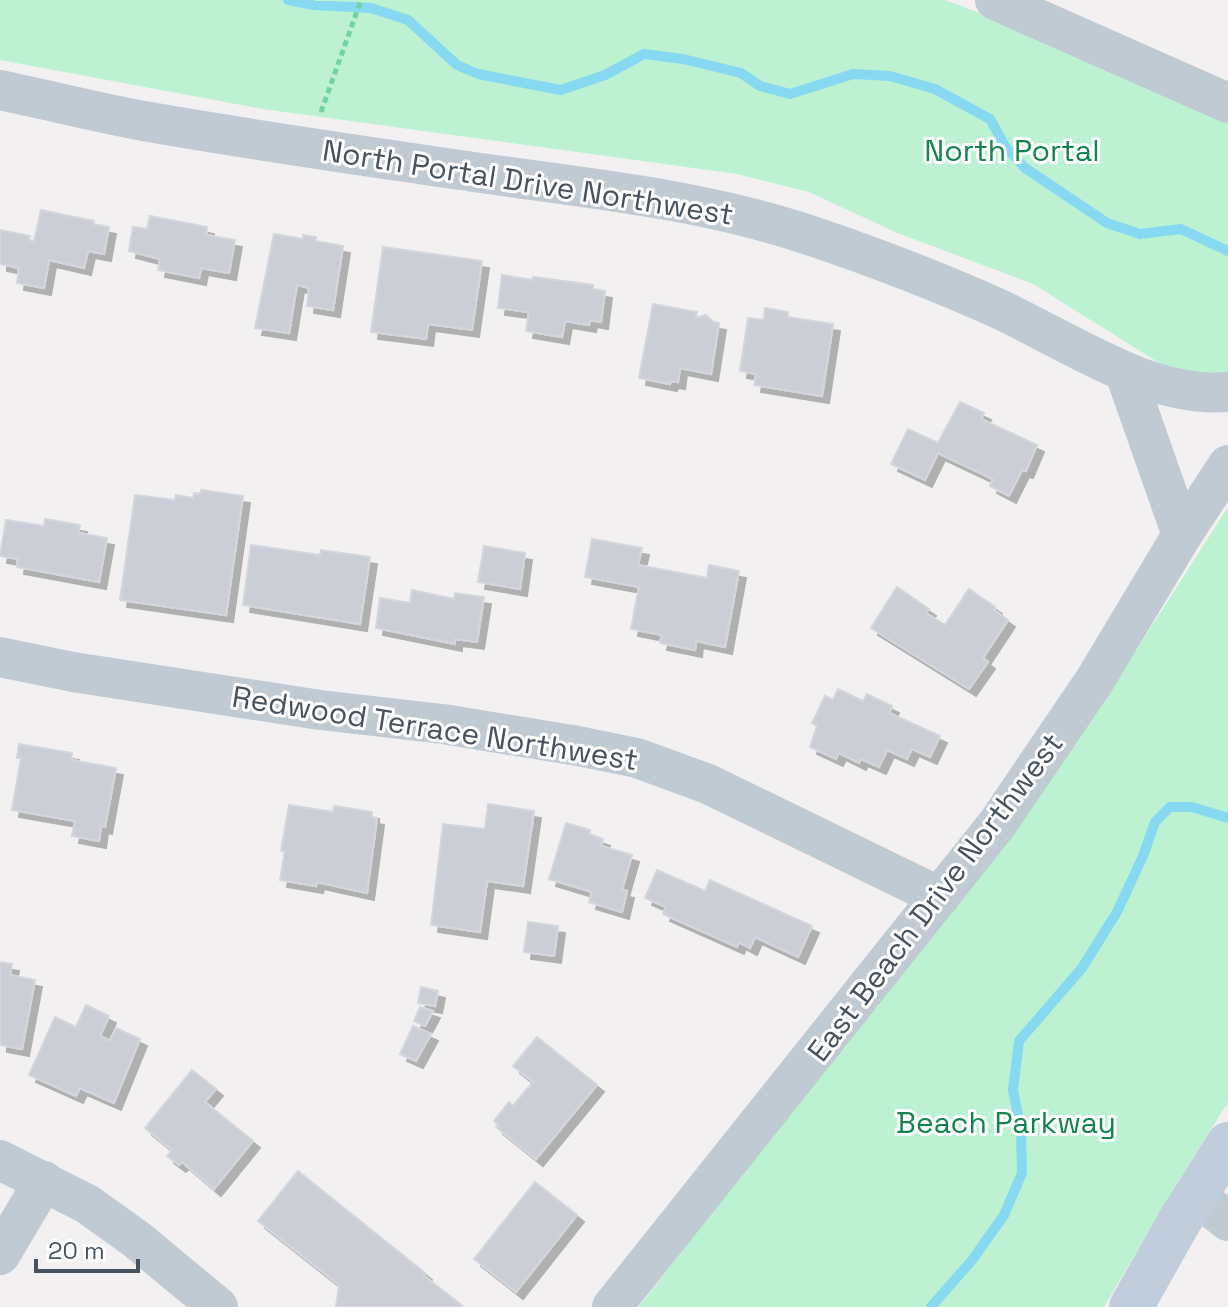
<svg xmlns="http://www.w3.org/2000/svg" width="1228" height="1307" font-family="'Space Grotesk',sans-serif">
<style>
.green{fill:#bcf2d2}
.lines{fill:none;stroke-linecap:round;stroke-linejoin:round}
.stream{stroke:#87d9f1;stroke-width:10}
.building{fill:#cbcfd5;stroke:#d3d6dc;stroke-width:2;filter:url(#shadow)}
.path{stroke:#72d2a4;stroke-width:5;stroke-dasharray:6 4;stroke-linecap:butt}
.street{stroke:#c0cad2;stroke-width:40}
.secondary{stroke:#c1cdda;stroke-width:44}
.labels{text-anchor:middle;dominant-baseline:central;stroke-width:6;stroke-linejoin:round;paint-order:stroke}
.park-label{font-size:30px;fill:#12854d;stroke:#fff}
.street-label{font-size:30px;fill:#46535e;stroke:#fff}
</style>
<defs>
<filter id="shadow"><feDropShadow dx="7" dy="7" stdDeviation="0" flood-color="#0004"/></filter>
</defs>
<rect width="100%" height="100%" fill="#f2f0f0"/>
<!-- green -->
<g class="green">
<path d="M0,0H945L1101,58L1228,123V406L1033,284L895,232L809,192L737,174L263,109L0,60Z"/>
<path d="M1228,507V1102L1176,1185L1104,1307H639L1102,704Z"/>
</g>
<g class="lines">
<!-- stream -->
<g class="stream">
<path d="M288,0L314,5L371,8L408,20L457,65L478,74L561,90L605,75L644,54L683,59L741,73L760,86L790,94L853,74L890,76L935,89L990,119L1005,146L1025,168L1107,223L1140,234L1181,229L1228,251"/>
<path d="M931,1307L973,1259L1004,1215L1022,1173L1021,1130L1013,1090L1019,1041L1082,968L1117,912L1143,856L1155,822L1170,807H1192L1228,818"/>
</g>
</g>
<!-- building -->
<g class="building">
<path d="M41,210L94,221L93,224L109,227L104,254L88,251L84,268L49,260L44,288L17,283L19,268L0,264V230L30,236L29,240L34,241Z"/>
<path d="M150,216L207,227L206,235L235,240L229,273L201,268L199,278L158,270L160,259L129,251L133,227L147,229Z"/>
<path d="M274,234L303,239V235L316,237L315,241L343,246L333,310L307,306L309,288L297,285L289,333L255,328Z"/>
<path d="M383,247L482,261L472,330L428,324L426,339L371,332Z"/>
<path d="M502,275L533,280V277L593,285V289L605,291L601,322L590,320L589,325L565,321L562,337L526,331L529,312L498,308Z"/>
<path d="M653,304L697,312L696,318L706,315L713,322L719,323L711,374L680,368L678,382L671,381L670,384L639,378Z"/>
<path d="M765,308L788,312L787,317L833,324L822,396L754,385L756,374L740,371L748,318L764,320Z"/>
<path d="M960,402L984,413L981,419L1037,445L1026,471L1022,470L1009,496L990,486L993,479L938,453L925,480L891,464L908,429L938,443Z"/>
<path d="M201,490L243,496L226,615L120,600L135,495L175,500L176,495L193,498L194,493L200,494Z"/>
<path d="M45,519L80,525L78,533L107,538L99,582L17,567L18,559L0,556L6,520L44,526Z"/>
<path d="M592,539L642,548L638,565L707,578L709,565L739,571L725,647L696,641L695,650L660,643L662,635L631,629L639,587L585,577Z"/>
<path d="M251,545L320,555L321,550L370,557L360,624L243,605Z"/>
<path d="M484,546L525,553L520,589L478,582Z"/>
<path d="M897,587L929,609L926,613L945,625L969,589L995,607L994,610L1008,620L983,658L988,662L969,689L871,628Z"/>
<path d="M412,590L454,599L455,593L484,597L477,642L455,639V644L376,628L380,598L410,603Z"/>
<path d="M838,689L863,701L867,694L892,706L889,713L940,736L930,757L912,749L907,759L887,750L879,767L861,759L859,763L839,753L836,759L810,747L817,726L812,723L825,696L833,700Z"/>
<path d="M19,744L72,753L71,760L116,768L105,827L101,826L99,841L72,836L75,821L12,810L21,758H17Z"/>
<path d="M488,804L534,811L523,886L487,881L480,932L431,925L443,824L485,829Z"/>
<path d="M289,805L333,812L334,806L372,812V817L377,818L367,893L317,882L316,886L280,880L285,851H281Z"/>
<path d="M566,823L590,830L589,834L603,839L601,846L632,855L622,890L627,891L622,912L589,902L592,892L549,879Z"/>
<path d="M657,870L705,891L710,880L812,926L798,957L755,937L750,948L739,942L737,947L663,914L666,907L645,898Z"/>
<path d="M528,922L558,926L554,956L524,952Z"/>
<path d="M0,962L12,964L10,975L35,980L22,1049L0,1045Z"/>
<path d="M421,987L438,991L435,1006L418,1003Z"/>
<path d="M86,1005L109,1016L100,1036L110,1041L116,1028L140,1039L114,1103L80,1088L76,1096L29,1075L55,1017L76,1027Z"/>
<path d="M420,1007L433,1011L425,1026L414,1021Z"/>
<path d="M413,1026L431,1034L416,1061L400,1054Z"/>
<path d="M537,1037L597,1085L536,1159L496,1127L498,1125L494,1121L509,1102L513,1106L533,1082L513,1066Z"/>
<path d="M192,1070L216,1089L205,1102L253,1141L214,1189L182,1162L179,1165L167,1156L172,1150L145,1128Z"/>
<path d="M298,1171L425,1273L423,1275L464,1307H336L339,1285L258,1221Z"/>
<path d="M535,1182L577,1215L516,1292L474,1259Z"/>
</g>
<g class="lines">
<!-- path -->
<path class="path" d="M321,112L361,0"/>
<!-- street -->
<g class="street">
<path d="M995,0L1228,103"/>
<path d="M0,90C48,100 96,112 144,121C251,140 359,155 467,171C583,188 700,198 812,236C874,257 937,281 997,308C1067,340 1149,399 1228,392"/>
<path d="M1125,373L1182,535"/>
<path d="M0,657L73,672L320,710L443,724L578,746L637,758L708,784L940,897"/>
<path d="M0,1160L87,1204L136,1239L218,1307"/>
<path d="M1195,1195L1228,1221"/>
<path d="M0,1255L44,1181"/>
<path d="M612,1307L998,823L1095,680L1182,535L1228,465"/>
</g>
<!-- secondary -->
<path class="secondary" d="M1131,1307L1179,1222L1228,1144"/>
</g>
<g class="labels">
<!-- park labels -->
<g class="park-label">
<text x="1012" y="150">North Portal</text>
<text x="1006" y="1122">Beach Parkway</text>
</g>
<!-- street labels -->
<g class="street-label">
<text transform="translate(528 182) rotate(9)">North Portal Drive Northwest</text>
<text transform="translate(435 728) rotate(9)">Redwood Terrace Northwest</text>
<text transform="translate(935 897) rotate(-53)">East Beach Drive Northwest</text>
</g>
</g>
<!-- scale -->
<path d="M36 1259v12h102v-12" fill="none" stroke="#46535e" stroke-width="4"/>
<text x="48" y="1259" font-size="24" fill="#46535e" stroke="#ffffff" stroke-width="6" paint-order="stroke">20 m</text>
</svg>
